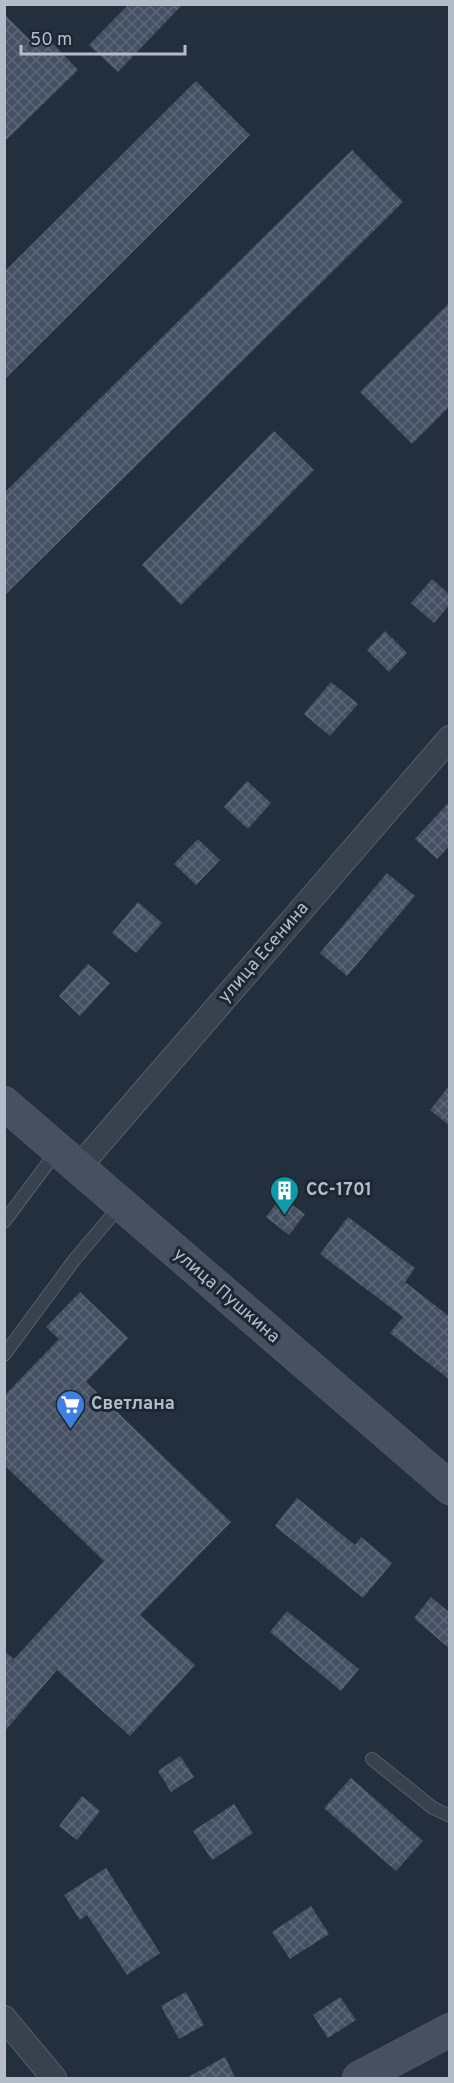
<svg xmlns="http://www.w3.org/2000/svg" width="454" height="2083" font-family="Overpass,sans-serif">
<style>
.building{fill:url(#building-cross-hatch)}
.lines{fill:none;stroke-linecap:round;stroke-linejoin:round}
.lane-casing{stroke:#565f6c;stroke-width:14}
.street-casing{stroke:#565f6c;stroke-width:26}
.secondary-casing{stroke:#565f6c;stroke-width:34}
.lane{stroke:#38414e;stroke-width:12}
.street{stroke:#38414e;stroke-width:24}
.secondary{stroke:#465061;stroke-width:33}
.labels{text-anchor:middle;dominant-baseline:central;stroke-width:6;stroke-linejoin:round;paint-order:stroke}
.street-label{font-size:18px;fill:#b4bcc9;stroke:#1d2633}
.poi-label{font-size:18px;font-weight:bold;fill:#b4bcc9;stroke:#1d2633;text-anchor:start}
</style>
<defs>
<pattern id="building-cross-hatch" width="8" height="8" patternUnits="userSpaceOnUse" patternTransform="scale(1.5)"><rect width="8" height="8" fill="#455162"/><path d="M0 0l8 8M0 8l8-8" fill="none" stroke="#5d6877"/></pattern>
</defs>
<rect width="100%" height="100%" fill="#242f3e"/>
<!-- building -->
<g class="building">
<path d="M129,4H183L118,72L89,45Z"/>
<path d="M4,14L29,39L39,29L78,70L4,142Z"/>
<path d="M196,81L250,135L4,380V272Z"/>
<path d="M352,150L403,202L4,596V493Z"/>
<path d="M450,302V406L412,444L360,392Z"/>
<path d="M274,431L314,470L181,605L142,565Z"/>
<path d="M432,579L450,595V604L434,623L411,603Z"/>
<path d="M385,631L407,653L389,672L367,650Z"/>
<path d="M331,682L358,704L330,736L304,714Z"/>
<path d="M247,781L271,803L248,829L224,807Z"/>
<path d="M450,801V845L437,859L415,839Z"/>
<path d="M198,839L220,860L196,885L174,864Z"/>
<path d="M387,873L415,896L347,976L320,953Z"/>
<path d="M138,902L162,923L136,953L112,933Z"/>
<path d="M88,964L110,983L80,1016L59,996Z"/>
<path d="M450,1085V1126L430,1110Z"/>
<path d="M281,1197L305,1214L289,1235L266,1217Z"/>
<path d="M348,1217L415,1268L405,1282L450,1317V1380L390,1333L403,1317L320,1254Z"/>
<path d="M80,1292L128,1338L86,1382L231,1522L140,1615L195,1665L130,1736L57,1670L4,1732V1651L14,1659L104,1561L4,1465V1396L59,1339L46,1327Z"/>
<path d="M297,1498L355,1545L361,1537L392,1563L363,1598L275,1526Z"/>
<path d="M431,1597L450,1613V1649L414,1618Z"/>
<path d="M287,1611L359,1669L341,1691L270,1632Z"/>
<path d="M180,1756L194,1777L171,1792L158,1771Z"/>
<path d="M351,1778L423,1841L396,1871L324,1808Z"/>
<path d="M82,1796L100,1811L77,1840L59,1826Z"/>
<path d="M234,1804L253,1833L212,1860L193,1831Z"/>
<path d="M106,1868L160,1953L127,1975L87,1915L80,1920L64,1895Z"/>
<path d="M311,1906L329,1934L290,1959L272,1932Z"/>
<path d="M186,1992L204,2025L179,2039L161,2006Z"/>
<path d="M340,1997L356,2020L328,2038L313,2015Z"/>
<path d="M225,2057L236,2079H185Z"/>
</g>
<g class="lines">
<defs>
<g id="lane">
<path d="M4,1222L57,1151"/>
<path d="M4,1355L75,1259L120,1206"/>
<path d="M372,1759L433,1808L450,1816"/>
</g>
<g id="street">
<path d="M78,1168L450,738"/>
<path d="M4,2018L54,2078"/>
</g>
<g id="secondary">
<path d="M4,1103L450,1488"/>
<path d="M359,2078L450,2030"/>
</g>
</defs>
<!-- lane casing -->
<use href="#lane" class="lane-casing"/>
<!-- street casing -->
<use href="#street" class="street-casing"/>
<!-- secondary casing -->
<use href="#secondary" class="secondary-casing"/>
<!-- lane -->
<use href="#lane" class="lane"/>
<!-- street -->
<use href="#street" class="street"/>
<!-- secondary -->
<use href="#secondary" class="secondary"/>
</g>
<!-- icons -->
<defs>
<symbol id="building-pin" viewBox="-11 -11 22 30"><path d="M0 17L-7.5 6A9.5 9.5 0 1 1 7.5 6Z" fill="#0f9aa8" stroke="#1d2633"/><path d="M-4-6H4V6H1V3H-1V6H-4ZM-2.5-4.3h1.7v1.8h-1.7ZM.8-4.3h1.7v1.8H.8ZM-2.5-1h1.7V.8h-1.7ZM.8-1h1.7V.8H.8Z" fill="#fff"/></symbol>
<symbol id="supermarket-pin" viewBox="-11 -11 22 30"><path d="M0 17L-7.5 6A9.5 9.5 0 1 1 7.5 6Z" fill="#3f7fe0" stroke="#1d2633"/><path d="M-6-5.5h2.5l.6 2H6L4.5 2H-2.5L-4.4-4H-6ZM-1.5 3.2a1.3 1.3 0 1 0 .1 0ZM3 3.2a1.3 1.3 0 1 0 .1 0Z" fill="#fff"/></symbol>
</defs>
<g fill-rule="evenodd">
<use href="#building-pin" x="268" y="1174" width="33" height="45"/>
<use href="#supermarket-pin" x="54" y="1388" width="33" height="45"/>
</g>
<g class="labels">
<!-- street labels -->
<g class="street-label">
<text transform="translate(264 953) rotate(-49)">улица Есенина</text>
<text transform="translate(226 1296) rotate(41)">улица Пушкина</text>
</g>
<!-- poi labels -->
<g class="poi-label">
<text x="306" y="1190">СС-1701</text>
<text x="91" y="1404">Светлана</text>
</g>
</g>
<!-- border -->
<rect width="454" height="2083" fill="none" stroke="#b4bcc9" stroke-width="12"/>
<!-- scale -->
<path d="M21 45v9h164v-9" fill="none" stroke="#b4bcc9" stroke-width="3"/>
<text x="30" y="45" font-size="18" fill="#b4bcc9" stroke="#1d2633" stroke-width="4.5" paint-order="stroke">50 m</text>
</svg>
